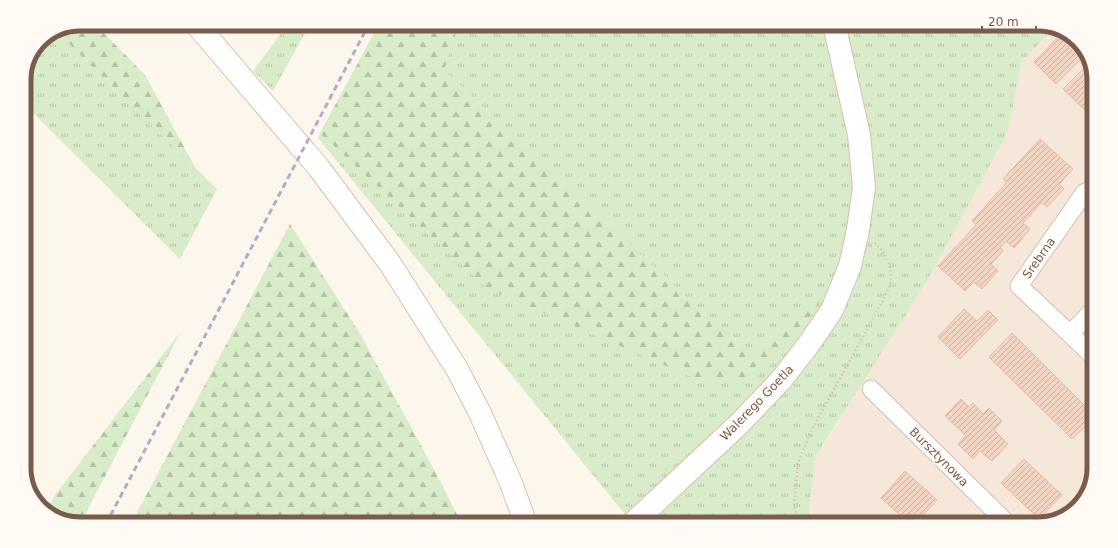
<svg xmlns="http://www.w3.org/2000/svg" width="1118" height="548" font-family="'DejaVu Sans',sans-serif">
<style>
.residential{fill:#f5e8da}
.grass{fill:url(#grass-tufts)}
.forest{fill:url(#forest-firs)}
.building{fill:url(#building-hatch);stroke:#e6bba3}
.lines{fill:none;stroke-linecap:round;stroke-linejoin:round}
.street-casing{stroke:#d1beb0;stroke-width:19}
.secondary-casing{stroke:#d6c0b0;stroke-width:24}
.path{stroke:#d9b8a5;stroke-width:2.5;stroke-dasharray:1 3;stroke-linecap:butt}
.street{stroke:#fff;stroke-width:17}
.secondary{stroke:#fff;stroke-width:22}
.rail{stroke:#b9a8c9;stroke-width:3;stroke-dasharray:6 4;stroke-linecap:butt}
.labels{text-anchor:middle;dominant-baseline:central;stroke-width:4;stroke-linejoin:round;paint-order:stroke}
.street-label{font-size:12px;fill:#7a5c4d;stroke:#fffaf3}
.rim{fill:none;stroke:#7a5c4d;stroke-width:5}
</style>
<defs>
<pattern id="grass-tufts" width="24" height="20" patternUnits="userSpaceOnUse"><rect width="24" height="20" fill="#d8ecc9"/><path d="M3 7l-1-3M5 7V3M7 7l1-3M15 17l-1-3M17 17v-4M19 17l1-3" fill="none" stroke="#b4c2a5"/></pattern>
<pattern id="forest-firs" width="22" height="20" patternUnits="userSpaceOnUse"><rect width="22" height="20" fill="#d8ecc9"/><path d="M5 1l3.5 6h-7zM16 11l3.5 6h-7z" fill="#b4c2a5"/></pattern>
<pattern id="building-hatch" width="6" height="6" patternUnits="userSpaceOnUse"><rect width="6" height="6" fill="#f3d5c3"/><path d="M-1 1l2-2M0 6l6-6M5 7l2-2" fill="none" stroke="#cab0a1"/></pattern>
</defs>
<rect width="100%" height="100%" fill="#fdf6ec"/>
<!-- residential -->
<path class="residential" d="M1054,28L1063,30L1085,49L1094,76V468L1088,493L1069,515L1039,524H808L815,457L832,432L1008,132L1022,61Z"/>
<!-- grass -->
<g class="grass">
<path d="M288,24H310L273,91L253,71Z"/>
<path d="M379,24H710L713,34L737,24H1038L1054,28L1022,61L1008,132L924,286L815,457L808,524H633L318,138Z"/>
<path d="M58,33L217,189L180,259L24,104V76L40,40Z"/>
</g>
<!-- forest -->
<g class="forest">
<path d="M80,24H95L145,75L196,169L58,33Z"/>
<path d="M379,24H459L444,70L748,354L827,291L802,328L765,370L752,380L703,382L487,288L320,133Z"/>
<path d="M290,224L359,332L430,462L462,524H131Z"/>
<path d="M181,331L80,524L55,518L47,511L55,495Z"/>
<path d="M781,507L778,524H750Z"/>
</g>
<!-- building -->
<g class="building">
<path d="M1058,37L1081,59L1056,84L1034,62Z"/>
<path d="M1087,65L1092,69L1094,76V117L1093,118L1063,89Z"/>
<path d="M1040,139L1073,169L1059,184L1064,189L1047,207L1042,202L1023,223L1030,229L1014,248L1006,241L1000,247L1003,251L991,264L998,271L982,289L974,282L965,291L938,266L976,225L972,221L1007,182L1003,179Z"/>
<path d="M964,309L977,321L988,310L998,320L960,359L938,337Z"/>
<path d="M1012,333L1094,415V418L1072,439L989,357Z"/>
<path d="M961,399L969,407L973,403L983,414L989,408L1002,421L994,430L1008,444L992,461L980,451L973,459L958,444L966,436L945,416Z"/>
<path d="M1024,459L1062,495L1039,519L1001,483Z"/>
<path d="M905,471L937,500L915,524H910L881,498Z"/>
<path d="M858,515L867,524H849Z"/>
</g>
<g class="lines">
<defs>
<g id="street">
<path d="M1094,309L1070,334L1094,357"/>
<path d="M1070,334L1019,286L1085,192"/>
<path d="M871,389L1008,524"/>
</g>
<g id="secondary">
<path d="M196,24L319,168L391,265L457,369L480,413L511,483L526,524"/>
<path d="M632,524L739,424L781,380L809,344L832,310L850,266L858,230L864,187L859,135L834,24"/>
</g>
</defs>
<!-- street casing -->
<use href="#street" class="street-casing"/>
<!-- secondary casing -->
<use href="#secondary" class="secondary-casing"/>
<!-- path -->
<path class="path" d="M799,524L794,506L798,463L811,431L882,302C885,296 888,290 890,284C893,268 887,253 875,243"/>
<!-- street -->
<use href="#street" class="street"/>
<!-- secondary -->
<use href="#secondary" class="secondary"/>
<!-- rail -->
<path class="rail" d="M106,524L369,24"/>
</g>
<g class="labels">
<!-- street labels -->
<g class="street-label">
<text transform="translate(1039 258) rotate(-55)">Srebrna</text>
<text transform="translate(757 403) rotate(-46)">Walerego Goetla</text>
<text transform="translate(939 457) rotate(45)">Bursztynowa</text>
</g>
</g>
<!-- crop -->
<path d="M0 0H1118V548H0ZM80 31H1038A49 49 0 0 1 1087 80V468A49 49 0 0 1 1038 517H80A49 49 0 0 1 31 468V80A49 49 0 0 1 80 31Z" fill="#fffaf3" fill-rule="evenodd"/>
<path class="rim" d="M80 31H1038A49 49 0 0 1 1087 80V468A49 49 0 0 1 1038 517H80A49 49 0 0 1 31 468V80A49 49 0 0 1 80 31Z"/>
<!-- scale -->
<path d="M982 26v6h54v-6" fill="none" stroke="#7a5c4d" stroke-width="2"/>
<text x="988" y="26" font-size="12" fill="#7a5c4d" stroke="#fffaf3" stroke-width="3" paint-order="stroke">20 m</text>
</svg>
